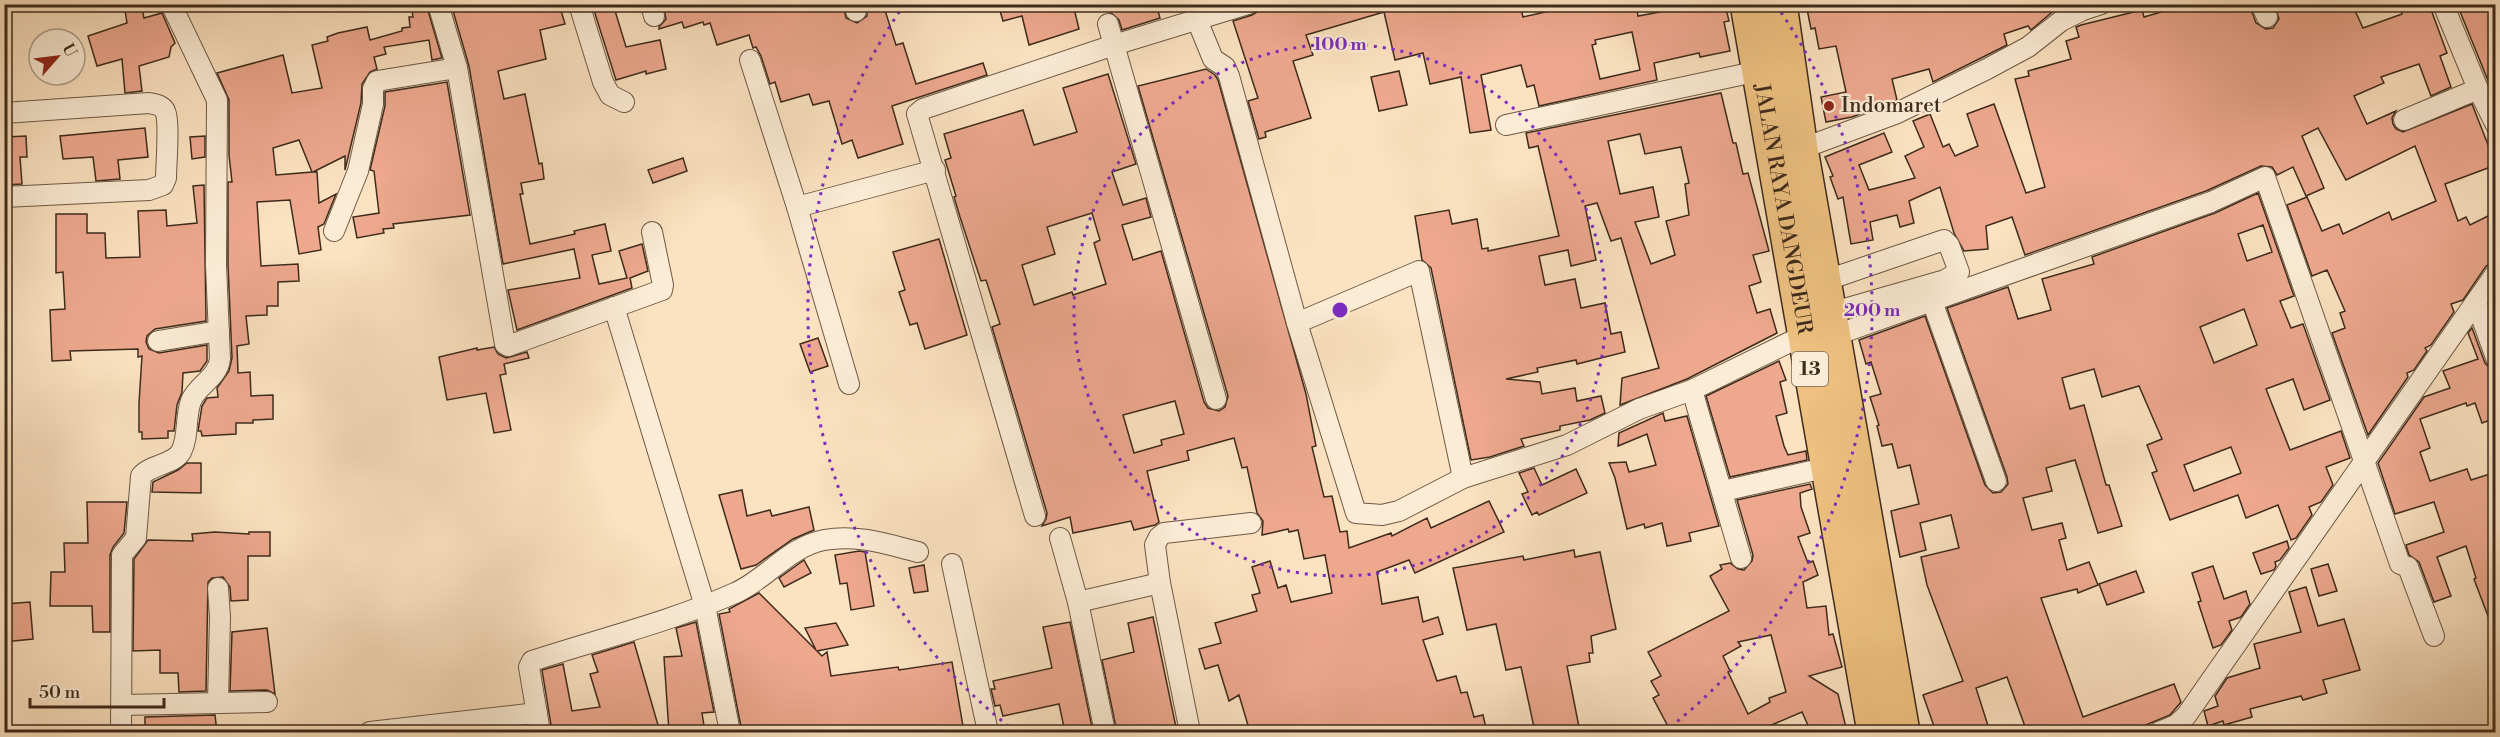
<svg xmlns="http://www.w3.org/2000/svg" width="2500" height="737" font-family="'Libre Bodoni',serif">
<style>
.building{fill:#eda88e;stroke:#3e2b1c;stroke-width:1.5;fill-rule:evenodd}
.lines{fill:none;stroke-linecap:round;stroke-linejoin:round}
.street-casing{stroke:#6d5945;stroke-width:22}
.highway-casing{stroke:#3e2b1c;stroke-width:36}
.street{stroke:#fcecd6;stroke-width:20}
.highway{stroke:#eec180;stroke-width:33}
.ring{fill:none;stroke:#7b2cbf;stroke-width:3;stroke-dasharray:3 6}
.poi-dot{fill:#8f2418;stroke:#fcecd6;stroke-width:2}
.labels{text-anchor:middle;dominant-baseline:central;stroke-width:4.5;stroke-linejoin:round;paint-order:stroke}
.shield{fill:#fcecd6;stroke:#776554;stroke-width:1.5}
.shield-label{font-size:20px;font-weight:bold;fill:#3e2b1c}
.poi-label{font-size:21px;fill:#3e2b1c;stroke:#fcecd6;text-anchor:start}
.street-label{font-size:21px;fill:#3e2b1c;stroke:#fcecd6}
.centre{fill:#7b2cbf;stroke:#fcecd6;stroke-width:3}
.ring-label{font-size:18px;text-anchor:middle;font-weight:bold;fill:#7b2cbf;stroke:#fcecd6;stroke-width:4.5;stroke-linejoin:round;paint-order:stroke}
</style>
<rect width="100%" height="100%" fill="#fbe2c0"/>
<filter id="stains"><feTurbulence type="fractalNoise" baseFrequency=".00333" numOctaves="4"/><feColorMatrix values="0 0 0 0 .2 0 0 0 0 .09 0 0 0 0 .02 0 0 0 .5 -.17"/></filter>
<radialGradient id="worn" r=".72"><stop offset=".6" stop-color="#630" stop-opacity="0"/><stop offset="1" stop-color="#630" stop-opacity=".3"/></radialGradient>
<!-- building -->
<g class="building">
<path d="M124,4H141L144,18L162,13L175,43L171,47L169,57L139,66L142,91L125,93L122,59L97,66L88,36L127,23Z"/>
<path d="M411,4H426L442,58L432,60L429,40L384,47L386,54L374,57L377,69L370,72L362,84L361,103L345,170V156L313,172H317L319,203L336,194L324,224L318,227L321,250L299,254L290,200L257,202L261,266L298,264L299,281L278,282V306H267V315L246,316L249,344L237,346L238,373L250,372L251,396L273,395V419L253,420V423H236V434L202,436L201,431H198L202,406L207,398L218,397L217,388L229,371L232,358L228,265V182H232L229,155V100L217,73L283,55L292,93L322,88L312,45L328,41L327,37L338,33L367,27L370,40L402,31V28L410,27L409,17H413ZM299,140L312,172L276,175L273,148Z"/>
<path d="M451,4H559L565,24L540,30L546,59L498,71L504,99L525,94L539,164L542,163L544,179L521,183L523,194H520L530,244L575,234L574,231L605,224L611,251L592,255L599,284L627,278L619,251L642,244L648,271L630,278L632,288L517,330L508,290L580,278L574,249L503,264L469,66Z"/>
<path d="M592,4H613L626,47L660,40L666,69L646,74V71L616,80Z"/>
<path d="M690,4L692,8L704,4H843L846,18L857,23L867,16V4H883L896,45L903,43L916,84L983,63L987,75L892,106L903,144L858,158L852,140L842,144L829,101L813,105L809,94L781,102L775,82L770,84L761,56L756,47L753,48L749,35L717,45L710,23L704,25L703,22L684,28L682,22L659,29V27L666,19L664,9L672,6L673,10Z"/>
<path d="M998,4H1073L1079,29L1029,45L1022,16L1003,21Z"/>
<path d="M1108,4H1156L1160,18L1122,30L1119,20L1110,12Z"/>
<path d="M1520,4L1523,17L1581,4H1636L1638,16L1702,4H1725L1729,21L1724,22L1730,51L1700,57L1699,53L1654,63L1657,80L1539,106L1534,85L1527,87L1521,65L1481,75L1491,130L1470,133L1461,77L1430,84L1423,53L1395,60L1384,12L1306,35L1313,55L1293,61L1311,118L1265,132L1266,137L1259,139L1248,101L1258,98L1233,21L1252,15L1257,12L1260,5ZM1632,32L1640,70L1600,79L1592,45L1596,44L1595,40Z"/>
<path d="M1806,4H2044L2051,13L2031,30L2028,26L2004,34L2007,45L1933,82L1929,69L1892,79L1897,100L1852,117L1826,122L1821,97L1846,92L1836,46L1819,49L1815,28L1811,29Z"/>
<path d="M2188,4H2249L2256,23L2266,29L2273,28L2279,19L2274,4H2352L2363,28L2402,14L2399,4H2429L2447,53L2440,56L2451,87L2431,96L2419,64L2381,77L2384,83L2354,96L2367,124L2396,111L2392,118L2393,124L2396,129L2403,132L2472,104L2496,165L2445,184L2458,221L2466,217L2470,225L2496,212V261L2486,266L2463,300L2451,304L2454,312L2431,345L2425,348L2427,351L2414,370L2407,373L2408,377L2368,435L2332,333L2345,328L2340,313L2345,311L2327,270L2312,276L2287,205L2307,197L2322,231L2339,224L2343,234L2389,212L2392,220L2436,201L2415,146L2346,180L2318,128L2302,136L2324,188L2306,196L2293,167L2277,175L2272,167L2261,166L2206,191L2025,255L2012,217L1986,226L1988,249L1964,251L1954,233L1940,187L1909,201L1914,223L1900,227L1897,215L1870,222L1873,240L1851,244L1843,197L1838,199L1830,177L1833,176L1825,157L1884,133L1892,152L1859,165L1869,190L1915,178L1905,156L1924,147L1913,121L1930,114L1943,147L1949,144L1955,156L1978,146L1967,114L1994,104L2026,193L2045,187L2015,79L2029,76L2028,71L2071,59L2066,41L2079,37L2076,27L2081,25L2142,10L2144,17Z"/>
<path d="M2457,4H2496V97L2491,88Z"/>
<path d="M1206,69L1215,75L1218,80L1306,394L1316,446L1312,447L1324,497L1332,496L1340,532L1347,531L1349,548L1391,533L1392,536L1427,518L1431,528L1489,501L1504,532L1415,573L1409,560L1377,572L1382,604L1418,597L1423,622L1438,617L1443,634L1423,640L1437,681L1456,676L1461,693L1467,692L1474,717L1483,715L1487,732H1250L1239,695L1229,701L1218,665L1205,669L1199,649L1221,643L1215,623L1257,611L1252,595L1260,593L1252,567L1270,561L1278,588L1286,585L1291,602L1332,593L1325,555L1304,559L1298,530L1289,532L1288,529L1262,535L1263,521L1257,513L1247,467L1242,468L1234,438L1187,451L1189,460L1147,471L1159,522L1155,525L1134,530L1131,521L1073,533L1070,517L1042,526L1046,519L1047,513L992,327L1000,324L986,280L981,281L960,217L954,197L956,196L945,160L951,158L944,134L1023,110L1034,145L1077,132L1063,88L1108,74L1136,164L1112,172L1123,205L1146,198L1151,217L1122,225L1133,260L1161,251L1204,402L1208,408L1219,411L1225,407L1228,396L1138,86ZM1092,213L1100,240L1094,243L1106,284L1073,295L1072,292L1034,305L1022,265L1055,254L1047,227ZM1175,401L1184,434L1161,440L1162,445L1134,453L1123,415Z"/>
<path d="M1399,71L1407,105L1379,111L1371,77Z"/>
<path d="M447,82L470,215L393,224L394,228L383,229L384,233L357,238L353,217L379,213L374,171L370,170L385,106V92Z"/>
<path d="M1721,93L1733,143H1736L1743,174L1748,173L1769,251L1753,255L1761,282L1749,286L1757,313L1770,309L1777,333L1687,379L1620,405L1622,378L1659,368L1621,238L1611,241L1597,203L1585,206L1596,260L1571,266L1568,250L1539,256L1545,285L1575,279L1581,308L1605,303L1611,334L1621,332L1625,352L1577,364L1576,360L1537,368L1538,372L1506,379L1540,382L1542,394L1575,388L1577,401L1601,396L1605,413L1590,420L1560,426V430L1521,439L1524,446L1490,457L1471,460L1431,268L1422,260L1415,216L1449,210L1452,224L1477,219L1482,249L1488,248V251L1559,236L1538,146L1529,148L1526,133ZM1640,134L1645,154L1681,147L1689,183L1685,184L1689,215L1666,221L1675,255L1651,264L1635,222L1659,217L1653,187L1620,194L1608,141Z"/>
<path d="M145,128L148,157L118,160L120,179L96,181L93,157L63,159L60,136Z"/>
<path d="M26,136L27,157H20L22,184L4,185V159L8,158L6,137Z"/>
<path d="M205,136V157L192,159L190,137Z"/>
<path d="M683,158L687,171L653,183L648,170Z"/>
<path d="M204,185L206,321L155,329L147,336L146,342L149,349L159,353L207,345V361L200,371L183,373L182,392L177,405L174,431H168V438L142,439V432H139V403L142,356L138,357V349L70,351L71,360L52,361L50,310L65,309L63,272L56,273V214H87V233H105L106,258L140,257L138,211L166,210L167,226L197,223L193,186Z"/>
<path d="M2258,193L2294,296L2280,301L2291,328L2303,324L2330,400L2304,410L2293,379L2266,389L2290,450L2341,431L2350,458L2326,467L2333,485L2321,502L2309,507L2312,515L2296,538L2291,540L2278,505L2246,518L2238,495L2170,520L2152,473L2157,471L2147,445L2162,439L2139,386L2102,397L2094,369L2062,378L2070,409L2084,405L2106,485H2109L2122,526L2098,533L2075,460L2046,468L2052,491L2023,498L2032,530L2062,523L2066,538L2059,540L2067,570L2089,562L2098,585L2078,593L2077,589L2041,598L2083,717L2174,684L2181,702L2170,715L2129,732H2027L2007,677L1976,688L1990,732H1936L1923,695L1963,681L1927,585L1921,557L1959,548L1951,515L1920,523L1926,550L1900,557L1891,511L1919,504L1910,465L1898,468L1892,444L1882,446L1877,426L1879,425L1870,397L1881,394L1871,362L1866,364L1859,340L1925,316L1985,485L1993,493L2001,492L2008,484L2007,477L1947,308L2008,287L2018,319L2051,310L2042,279L2094,264L2092,257L2215,213ZM2263,225L2272,252L2247,261L2238,234ZM2244,309L2257,345L2214,363L2200,327ZM2231,447L2241,473L2194,491L2184,465Z"/>
<path d="M939,239L967,335L925,349L917,323L910,325L899,292L905,290L893,252Z"/>
<path d="M2472,328L2485,363L2489,367L2496,370V418L2482,423L2475,403L2467,406L2466,403L2420,419L2430,448L2420,452L2430,481L2467,469L2471,480L2496,472L2494,632L2474,579L2476,578L2466,546L2437,557L2451,596L2434,602L2419,562L2409,555L2406,545L2444,532L2434,502L2395,514L2378,463L2424,397L2450,388L2443,371L2478,359L2468,333Z"/>
<path d="M818,338L828,366L810,372L800,344Z"/>
<path d="M494,347L498,354L506,358L527,352L529,358L504,364L506,374L500,375L511,430L494,433L486,393L447,400L439,357L477,348V350Z"/>
<path d="M1779,361L1786,380L1780,382L1787,413L1776,416L1784,446L1788,455L1806,451L1807,460L1730,477L1706,396Z"/>
<path d="M1663,413L1665,421L1687,416L1719,526L1689,533L1691,541L1667,546L1662,523L1645,528L1644,524L1627,529L1615,478L1609,463L1626,462L1629,472L1656,465L1647,434L1618,446L1619,433Z"/>
<path d="M187,463H201V493L152,492L153,482L178,470Z"/>
<path d="M1534,468L1542,485L1576,469L1587,493L1539,515L1537,512L1532,515L1522,494L1528,492L1519,473Z"/>
<path d="M1810,484L1812,489L1800,493L1801,507L1810,533L1798,537L1808,563L1813,561L1818,575L1803,582L1807,608L1826,606L1829,635L1833,634L1842,667L1809,676L1838,694L1847,732H1811L1802,712L1755,732H1671L1653,698L1659,695L1651,681L1661,676L1648,652L1729,611L1710,576L1722,569L1720,565L1730,563L1738,569L1744,570L1752,561L1753,555L1737,500ZM1771,635L1786,692L1769,698L1770,702L1748,714L1728,672L1730,671L1723,656L1741,646L1738,642Z"/>
<path d="M742,490L747,516L770,510L772,516L809,507L814,530L793,539L756,565L741,569L719,495Z"/>
<path d="M87,502H127L124,533L113,547L110,555V632H93L92,606H50L51,572H65L64,543H88Z"/>
<path d="M215,532L249,534V532H270V556H248V600L231,601L230,587L223,577L212,578L208,582L206,691L179,692L178,673H160V650L133,651L134,559L148,540L193,541L192,534Z"/>
<path d="M2287,541L2289,548L2280,560L2275,562L2276,566L2274,570L2261,574L2253,553Z"/>
<path d="M1574,550L1575,557L1600,552L1616,629L1591,636L1593,653H1589L1590,662L1567,666L1580,732H1535L1521,667L1506,670L1496,624L1467,630L1453,568L1523,556L1524,560Z"/>
<path d="M859,551L865,552L874,606L851,610L847,583L840,584L835,555Z"/>
<path d="M804,560L811,573L784,587L779,578Z"/>
<path d="M2328,564L2337,591L2319,596L2311,569Z"/>
<path d="M924,565L928,591L914,593L909,568Z"/>
<path d="M2213,566L2224,599L2246,591L2250,604L2241,617L2229,621L2232,630L2221,645L2213,648L2198,602L2201,601L2192,573Z"/>
<path d="M2136,571L2144,592L2107,605L2099,584Z"/>
<path d="M2306,587L2318,626L2344,619L2360,670L2323,680L2327,693L2303,700L2301,696L2250,709L2252,717L2224,725L2223,721L2208,726L2204,711L2218,706L2215,696L2227,678L2260,668L2254,644L2301,632L2289,592Z"/>
<path d="M759,593L816,650L805,628L836,623L848,645L817,651L822,656L827,652L831,676L898,667L899,670L952,662L964,732H925L924,728L901,732H742L719,614L730,612L729,609Z"/>
<path d="M30,602L33,639L4,642L5,604Z"/>
<path d="M1153,617L1177,732H1117L1102,660L1134,652L1128,623Z"/>
<path d="M696,622L714,712L702,713L705,732H669L664,657L682,656L676,628Z"/>
<path d="M1070,622L1093,732H1065L1059,704L1003,716L1000,705L995,706L991,689H995L993,681L1052,668L1043,627Z"/>
<path d="M267,628L275,694L267,690L230,691L232,632Z"/>
<path d="M634,642L660,732H575L574,728L552,731L542,670L563,664L572,711L600,707L590,674L598,672L592,655Z"/>
<path d="M215,715L217,732H147V728H145V717Z"/>
</g>
<g class="lines">
<defs>
<g id="street">
<path d="M438,4L457,68"/>
<path d="M579,4L603,82L610,95L624,102"/>
<path d="M651,4L654,16"/>
<path d="M855,4L856,11"/>
<path d="M2261,4L2267,17"/>
<path d="M2443,4L2478,89L2496,125"/>
<path d="M1197,20L1213,59L1225,67L1229,76L1297,323L1356,513L1382,515L1399,511L1463,478L1567,445L1639,409L1692,390L1804,335"/>
<path d="M1108,24L1216,399"/>
<path d="M750,60L797,207L935,170"/>
<path d="M4,113L149,103C155,104 162,105 165,111C170,121 166,165 166,178L163,185L149,190L4,197"/>
<path d="M2404,120L2478,89"/>
<path d="M1506,125L1759,71"/>
<path d="M1801,149L1895,114L1987,69L2028,47L2061,21L2083,10L2101,4"/>
<path d="M797,207L849,384"/>
<path d="M334,231L358,171L373,104V89L377,81L457,68L505,344L508,346L662,290L663,285L652,232"/>
<path d="M1824,281L1944,240L1949,245L1959,272L1945,280L1830,313"/>
<path d="M1932,301L1996,481"/>
<path d="M2476,302L2496,358"/>
<path d="M614,307L705,606L730,732"/>
<path d="M1297,323L1419,271L1463,478"/>
<path d="M1833,336L2211,202L2265,177L2400,564L2408,567L2434,636"/>
<path d="M158,341L219,331"/>
<path d="M1692,390L1741,558"/>
<path d="M1723,491L1829,467"/>
<path d="M1035,516L917,114L923,109L1114,45L1248,4"/>
<path d="M1060,538L1078,602L1105,732"/>
<path d="M952,564L988,732"/>
<path d="M1078,602L1160,583"/>
<path d="M218,702L220,617L218,588"/>
<path d="M122,705L267,702"/>
<path d="M121,732L122,555L136,538L141,476C151,464 173,465 181,452C189,437 185,416 191,401C197,385 218,378 220,359L216,265L217,100L171,4"/>
<path d="M370,732L537,713"/>
<path d="M540,732L529,667L532,661C599,639 670,622 735,593C767,579 788,547 824,540C857,534 886,544 918,552"/>
<path d="M1190,732L1160,583L1155,545L1159,537L1164,533L1251,523"/>
<path d="M2159,732L2176,725L2186,716L2496,273"/>
</g>
<g id="highway">
<path id="s1" d="M1747,4L1874,732"/>
<path d="M1780,4L1801,149L1903,732"/>
</g>
</defs>
<!-- street casing -->
<use href="#street" class="street-casing"/>
<!-- highway casing -->
<use href="#highway" class="highway-casing"/>
<!-- street -->
<use href="#street" class="street"/>
<!-- highway -->
<use href="#highway" class="highway"/>
</g>
<!-- distance rings -->
<g class="ring">
<circle cx="1340" cy="310" r="266"/>
<path d="M1016 732A532 532 0 0 1 904 5M1776 5A532 532 0 0 1 1664 732"/>
</g>
<!-- markers -->
<circle class="poi-dot" cx="1829" cy="106" r="6"/>
<g class="labels">
<!-- shield labels -->
<rect class="shield" x="1792" y="352" width="36" height="34" rx="4.5"/>
<g class="shield-label">
<text x="1810" y="369">13</text>
</g>
<!-- poi labels -->
<g class="poi-label">
<text x="1841" y="106">Indomaret</text>
</g>
<!-- street labels -->
<g class="street-label">
<text stroke="none"><textPath href="#s1" startOffset="208">JALAN RAYA DANGDEUR</textPath></text>
</g>
</g>
<circle cx="1340" cy="310" r="9" class="centre"/>
<g class="ring-label">
<text x="1340" y="50">100 m</text>
<text x="1872" y="316">200 m</text>
</g>
<!-- margin -->
<rect width="2500" height="737" fill="none" stroke="#fbe2c0" stroke-width="24"/>
<rect x="6" y="6" width="2488" height="725" fill="none" stroke="#3e2b1c" stroke-width="3"/>
<rect x="12" y="12" width="2476" height="713" fill="none" stroke="#3e2b1c" stroke-width="1.5"/>
<!-- north arrow -->
<g transform="translate(57 57) rotate(62)"><circle r="28" fill="#fcecd6" stroke="#b09f8c" stroke-width="1.5"/>
<path d="M0-4.5L10 22L0 15L-10 22Z" fill="#8f2418"/>
<text y="-9" font-size="16" font-weight="bold" text-anchor="middle" fill="#3e2b1c">U</text>
</g>
<!-- scale -->
<path d="M30 698v9h134v-9" fill="none" stroke="#3e2b1c" stroke-width="3"/>
<text x="39" y="698" font-size="18" fill="#3e2b1c" stroke="#fcecd6" stroke-width="4.5" paint-order="stroke">50 m</text>
<rect width="100%" height="100%" filter="url(#stains)"/>
<rect width="100%" height="100%" fill="url(#worn)"/>
</svg>
